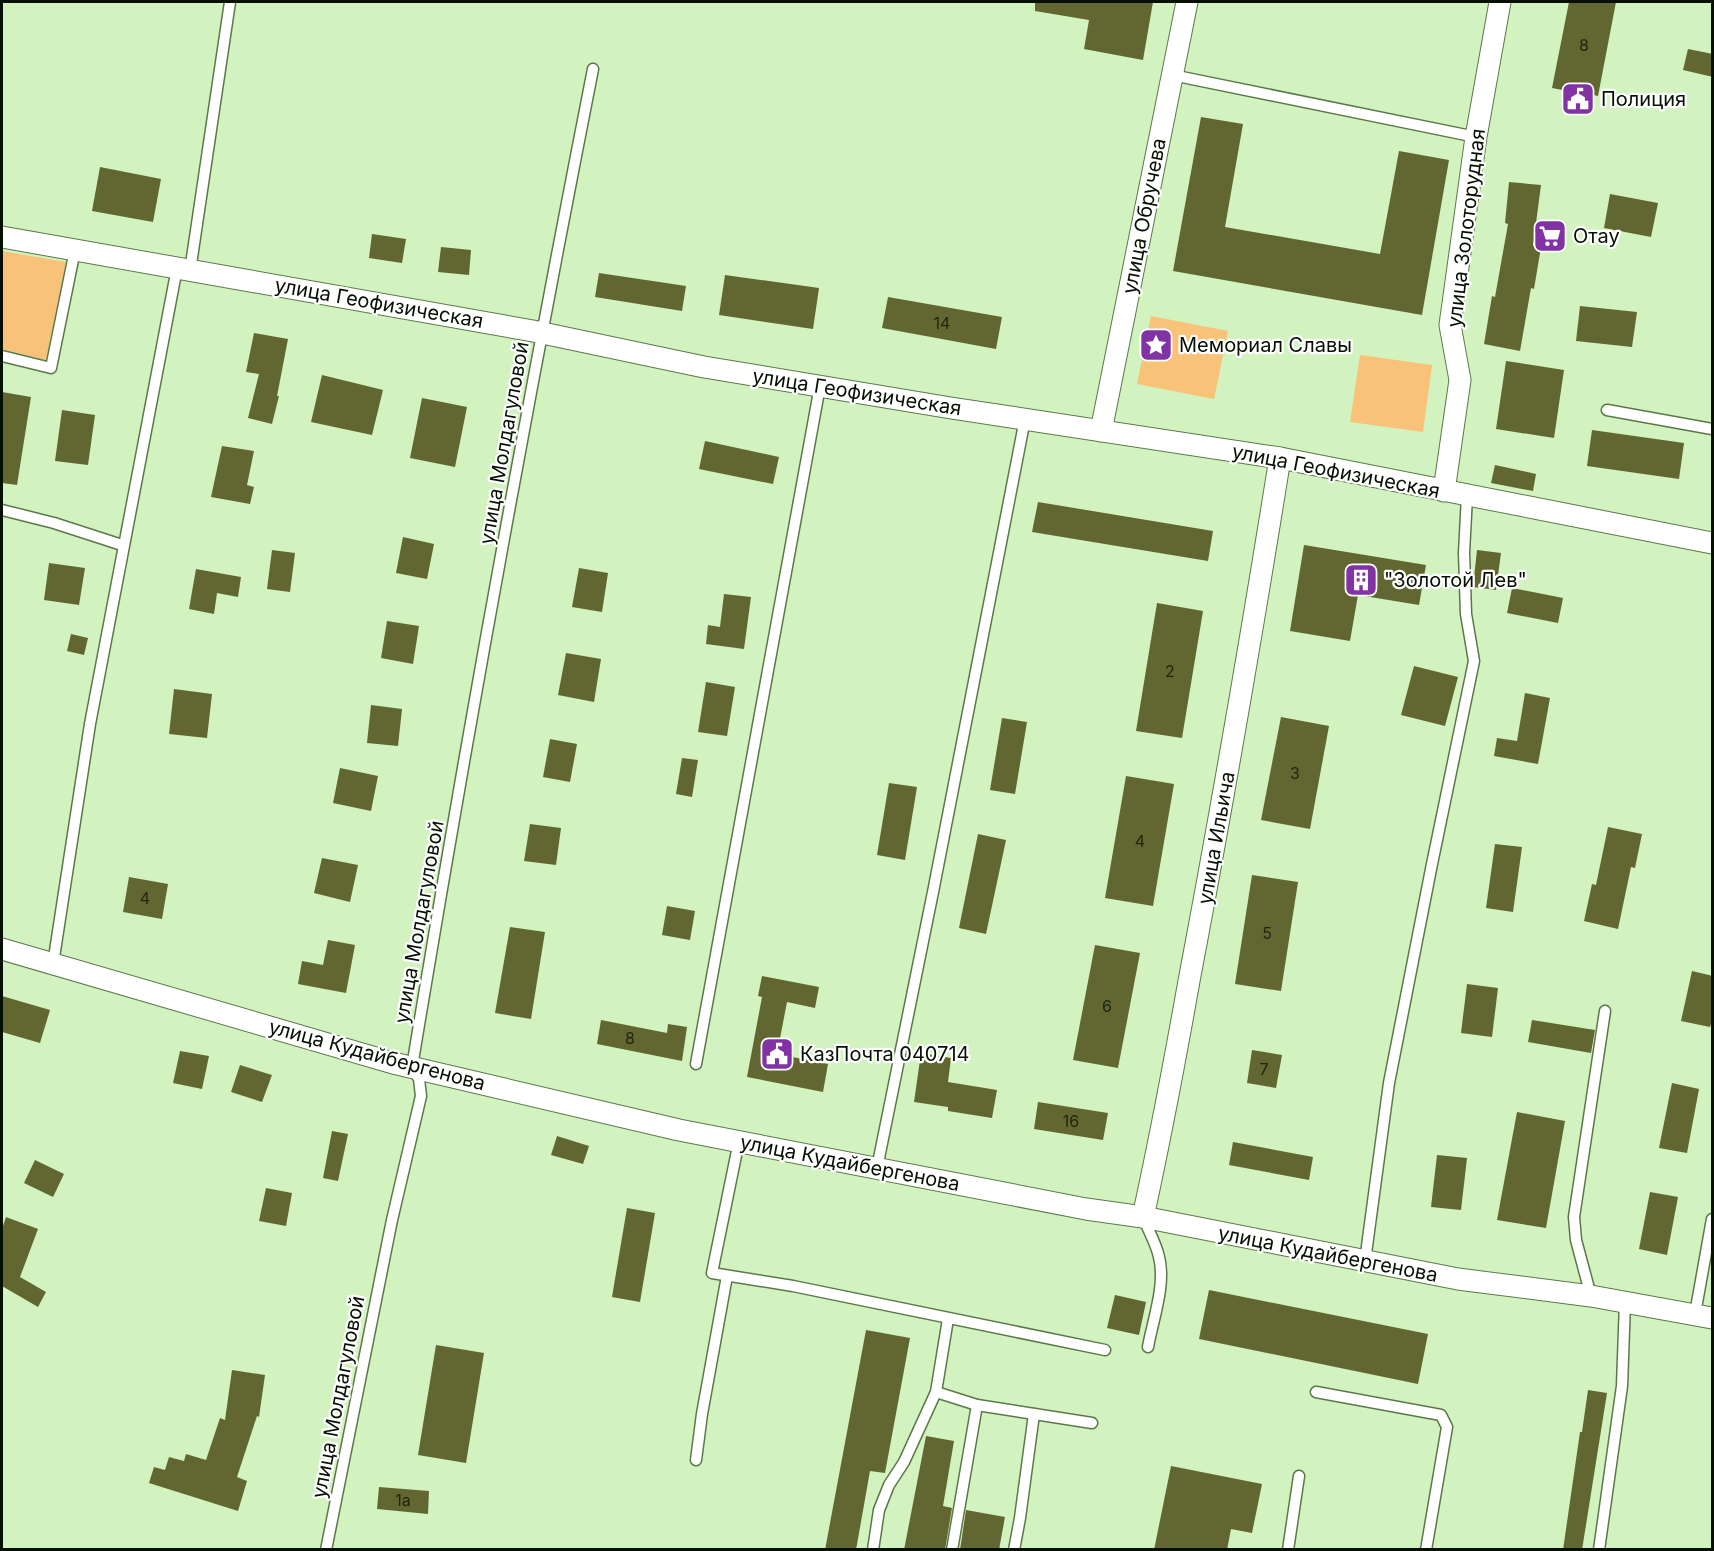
<svg xmlns="http://www.w3.org/2000/svg" width="1714" height="1551" font-family="Inter,sans-serif">
<style>
.green{fill:#f8c279}
.building{fill:#626731}
.lines{fill:none;stroke-linecap:round;stroke-linejoin:round}
.service-casing{stroke:#5c7849;stroke-width:13}
.minor-casing{stroke:#5c7849;stroke-width:23}
.service{stroke:#fff;stroke-width:10}
.minor{stroke:#fff;stroke-width:21}
.labels{text-anchor:middle;dominant-baseline:central;stroke-width:4.5;stroke-linejoin:round;paint-order:stroke}
.number-label{font-size:16px;fill:#1d260e}
.poi-label{font-size:20px;fill:#061002;stroke:#fff;text-anchor:start}
.street-label{font-size:20px;fill:#061002;stroke:#fff}
</style>
<rect width="100%" height="100%" fill="#d2f2bf"/>
<!-- green -->
<g class="green">
<path d="M2,251L66,262L46,360L2,349Z"/>
<path d="M1151,316L1228,331L1214,399L1137,384Z"/>
<path d="M1360,355L1432,365L1423,432L1350,422Z"/>
</g>
<!-- building -->
<g class="building">
<path d="M1035,2H1153L1143,60L1084,49L1089,20L1035,11Z"/>
<path d="M1569,2H1616L1598,96L1584,93L1582,106L1566,103L1568,91L1552,88Z"/>
<path d="M1688,49L1713,54V77L1683,70Z"/>
<path d="M1201,117L1243,124L1225,227L1380,254L1399,151L1449,160L1422,315L1173,271Z"/>
<path d="M100,167L161,179L153,222L92,211Z"/>
<path d="M1509,182L1541,185L1533,246L1541,247L1534,289L1531,288L1520,351L1484,344L1492,296L1495,297L1508,224L1505,223Z"/>
<path d="M1610,194L1658,203L1651,237L1604,228Z"/>
<path d="M372,234L406,239L402,263L369,258Z"/>
<path d="M441,247L471,250L469,275L438,272Z"/>
<path d="M599,273L686,286L682,311L595,297Z"/>
<path d="M725,275L819,288L813,329L719,315Z"/>
<path d="M888,297L1002,317L996,349L882,328Z"/>
<path d="M1580,306L1637,312L1632,347L1576,341Z"/>
<path d="M254,333L288,339L277,396H279L272,424L248,418L259,374L246,372Z"/>
<path d="M1506,361L1564,370L1554,438L1496,429Z"/>
<path d="M322,375L383,390L372,435L311,422Z"/>
<path d="M2,392L31,397L17,485L2,483Z"/>
<path d="M422,398L467,407L455,467L410,458Z"/>
<path d="M62,410L95,415L88,465L55,461Z"/>
<path d="M1592,430L1684,443L1679,479L1587,466Z"/>
<path d="M705,441L779,457L773,484L699,469Z"/>
<path d="M222,446L254,451L247,485L254,487L250,504L211,497Z"/>
<path d="M1495,465L1536,474L1533,491L1491,483Z"/>
<path d="M1038,502L1213,531L1208,561L1032,532Z"/>
<path d="M403,537L434,544L427,579L396,573Z"/>
<path d="M1304,545L1426,565L1419,605L1358,595L1350,641L1290,631Z"/>
<path d="M272,550L295,553L290,592L267,589Z"/>
<path d="M1477,550L1501,553L1496,590L1473,587Z"/>
<path d="M49,563L85,568L79,605L44,600Z"/>
<path d="M579,568L608,573L602,612L572,607Z"/>
<path d="M196,569L241,577L238,597L217,593L214,614L189,609Z"/>
<path d="M1512,588L1563,598L1558,623L1507,613Z"/>
<path d="M724,594L751,597L744,649L706,644L708,625L720,627Z"/>
<path d="M1157,603L1203,611L1182,738L1136,731Z"/>
<path d="M387,621L419,626L413,664L381,658Z"/>
<path d="M71,634L88,638L84,655L67,651Z"/>
<path d="M566,653L601,659L594,702L558,695Z"/>
<path d="M1414,666L1458,677L1445,726L1401,715Z"/>
<path d="M706,682L735,687L727,736L698,732Z"/>
<path d="M174,689L212,694L207,738L169,734Z"/>
<path d="M1525,693L1550,698L1538,764L1494,756L1497,738L1517,741Z"/>
<path d="M371,705L402,709L398,746L367,743Z"/>
<path d="M1281,717L1329,726L1310,829L1261,820Z"/>
<path d="M1002,718L1027,722L1015,794L990,790Z"/>
<path d="M550,739L577,744L570,782L543,777Z"/>
<path d="M682,758L698,760L692,797L676,794Z"/>
<path d="M340,768L378,776L371,811L333,803Z"/>
<path d="M1126,776L1174,784L1153,906L1105,898Z"/>
<path d="M889,783L917,787L905,860L877,855Z"/>
<path d="M530,824L561,828L556,865L524,861Z"/>
<path d="M1608,827L1642,834L1635,868L1631,867L1618,929L1584,921L1592,884L1596,885Z"/>
<path d="M978,834L1006,840L986,934L959,928Z"/>
<path d="M1495,844L1522,847L1513,912L1486,908Z"/>
<path d="M322,858L358,865L350,902L314,893Z"/>
<path d="M1252,875L1298,882L1281,991L1235,984Z"/>
<path d="M129,877L168,884L162,919L123,912Z"/>
<path d="M667,906L695,911L690,940L662,935Z"/>
<path d="M510,927L545,932L531,1019L495,1013Z"/>
<path d="M328,940L355,945L346,993L298,984L302,961L323,965Z"/>
<path d="M1095,945L1140,953L1118,1068L1073,1060Z"/>
<path d="M1692,971L1713,976V1017L1710,1027L1681,1021Z"/>
<path d="M762,976L819,987L815,1008L787,1002L777,1054L828,1064L823,1092L747,1077L762,997L758,996Z"/>
<path d="M1467,984L1498,988L1492,1037L1461,1033Z"/>
<path d="M2,996L50,1010L40,1043L2,1032Z"/>
<path d="M601,1020L667,1033L668,1024L687,1027L682,1061L597,1044Z"/>
<path d="M1532,1020L1595,1030L1591,1053L1528,1042Z"/>
<path d="M1252,1050L1282,1055L1276,1088L1247,1083Z"/>
<path d="M180,1051L209,1056L202,1089L173,1083Z"/>
<path d="M921,1053L951,1058L948,1082L997,1090L992,1118L948,1111V1107L914,1102Z"/>
<path d="M240,1065L272,1075L262,1102L231,1092Z"/>
<path d="M1672,1083L1699,1089L1687,1153L1659,1148Z"/>
<path d="M1038,1102L1108,1113L1103,1140L1034,1129Z"/>
<path d="M1517,1112L1565,1121L1546,1228L1497,1220Z"/>
<path d="M332,1131L348,1134L338,1181L323,1178Z"/>
<path d="M557,1136L589,1146L583,1164L551,1155Z"/>
<path d="M1233,1142L1313,1157L1309,1180L1229,1165Z"/>
<path d="M1437,1155L1467,1158L1461,1210L1431,1207Z"/>
<path d="M35,1160L64,1174L53,1197L24,1183Z"/>
<path d="M266,1188L292,1193L286,1226L259,1221Z"/>
<path d="M1650,1192L1678,1197L1667,1255L1639,1249Z"/>
<path d="M627,1208L655,1213L640,1302L612,1297Z"/>
<path d="M6,1217L38,1229L20,1277L46,1292L38,1307L2,1286V1229Z"/>
<path d="M1209,1290L1428,1334L1418,1384L1199,1339Z"/>
<path d="M1115,1295L1146,1302L1139,1335L1107,1328Z"/>
<path d="M866,1330L910,1338L885,1473L870,1471L856,1550H825Z"/>
<path d="M436,1345L484,1353L466,1463L418,1455Z"/>
<path d="M232,1370L265,1375L259,1417L257,1416L237,1477L247,1481L238,1511L149,1483L154,1467L165,1470L169,1457L184,1461L186,1454L206,1460L220,1418L225,1420Z"/>
<path d="M1588,1390L1607,1393L1582,1550H1563L1580,1432H1582Z"/>
<path d="M926,1436L954,1441L943,1506L952,1508L945,1550H904Z"/>
<path d="M1171,1466L1262,1484L1252,1533L1231,1529L1227,1550H1154Z"/>
<path d="M379,1487L429,1491L428,1514L377,1509Z"/>
<path d="M966,1510L1005,1517L999,1550H960Z"/>
</g>
<g class="lines">
<defs>
<g id="service">
<path d="M1172,75L1476,137"/>
<path d="M190,271L230,2"/>
<path d="M2,356L51,368L75,250"/>
<path d="M1607,410L1712,429"/>
<path d="M2,510L54,523L122,545"/>
<path d="M53,964L90,724L177,268"/>
<path d="M696,1064L820,386"/>
<path d="M739,1141L712,1273L793,1286L1105,1350"/>
<path d="M877,1168L933,892L1025,419"/>
<path d="M1143,1217C1148,1230 1156,1243 1159,1257C1166,1285 1153,1319 1148,1347"/>
<path d="M1365,1261L1389,1083L1432,864L1474,661L1466,614L1464,553L1467,496"/>
<path d="M1591,1296L1576,1240L1574,1217L1605,1011"/>
<path d="M1695,1314L1712,1219"/>
<path d="M936,1392L977,1405"/>
<path d="M1316,1392L1441,1415L1447,1427L1426,1550"/>
<path d="M696,1460L702,1414L727,1276"/>
<path d="M326,1550L392,1220L421,1096L419,1079L412,1067C467,734 528,400 593,69"/>
<path d="M873,1550L879,1510L889,1485L904,1462L936,1392L948,1319"/>
<path d="M952,1550L977,1405L1092,1423"/>
<path d="M1014,1550L1020,1518L1034,1414"/>
<path d="M1288,1550L1299,1476"/>
<path d="M1599,1550L1622,1386L1625,1302"/>
</g>
<g id="minor">
<path d="M2,237L533,331L704,367L951,408L1280,458L1712,543"/>
<path d="M1101,431L1187,2"/>
<path d="M1444,491L1460,380L1450,325L1476,137L1500,2"/>
<path d="M2,949L393,1063L679,1130L1086,1209L1143,1217L1458,1279L1591,1296L1712,1318"/>
<path d="M1143,1217C1160,1139 1175,1060 1189,981C1222,807 1252,633 1280,458"/>
</g>
</defs>
<!-- service casing -->
<use href="#service" class="service-casing"/>
<!-- minor casing -->
<use href="#minor" class="minor-casing"/>
<!-- service -->
<use href="#service" class="service"/>
<!-- minor -->
<use href="#minor" class="minor"/>
</g>
<!-- icons -->
<defs>
<symbol id="civic-square" viewBox="-11 -11 22 22"><rect x="-9" y="-9" width="18" height="18" rx="4" fill="#8133a4" stroke="#fff"/><path d="M-.6-6.5H3V-4.5H.6V-3L4-1V1h2V6H-6V1h2V-1L-.6-3ZM-1.2 2.5V6h2.4V2.5Z" fill="#fff"/></symbol>
<symbol id="supermarket-square" viewBox="-11 -11 22 22"><rect x="-9" y="-9" width="18" height="18" rx="4" fill="#8133a4" stroke="#fff"/><path d="M-6-5.5h2.5l.6 2H6L4.5 2H-2.5L-4.4-4H-6ZM-1.5 3.2a1.3 1.3 0 1 0 .1 0ZM3 3.2a1.3 1.3 0 1 0 .1 0Z" fill="#fff"/></symbol>
<symbol id="sight-square" viewBox="-11 -11 22 22"><rect x="-9" y="-9" width="18" height="18" rx="4" fill="#8133a4" stroke="#fff"/><path d="M0-6L1.8-2.2L6-1.7L2.9 1.2L3.7 5.4L0 3.3L-3.7 5.4L-2.9 1.2L-6-1.7L-1.8-2.2Z" fill="#fff"/></symbol>
<symbol id="building-square" viewBox="-11 -11 22 22"><rect x="-9" y="-9" width="18" height="18" rx="4" fill="#8133a4" stroke="#fff"/><path d="M-4-6H4V6H1V3H-1V6H-4ZM-2.5-4.3h1.7v1.8h-1.7ZM.8-4.3h1.7v1.8H.8ZM-2.5-1h1.7V.8h-1.7ZM.8-1h1.7V.8H.8Z" fill="#fff"/></symbol>
</defs>
<g fill-rule="evenodd">
<use href="#civic-square" x="1559" y="80" width="38" height="38"/>
<use href="#supermarket-square" x="1531" y="217" width="38" height="38"/>
<use href="#sight-square" x="1137" y="326" width="38" height="38"/>
<use href="#building-square" x="1342" y="561" width="38" height="38"/>
<use href="#civic-square" x="758" y="1035" width="38" height="38"/>
</g>
<g class="labels">
<!-- number labels -->
<g class="number-label">
<text x="1584" y="45">8</text>
<text x="942" y="323">14</text>
<text x="1170" y="671">2</text>
<text x="1295" y="773">3</text>
<text x="1140" y="841">4</text>
<text x="145" y="898">4</text>
<text x="1267" y="933">5</text>
<text x="1107" y="1006">6</text>
<text x="630" y="1038">8</text>
<text x="1264" y="1069">7</text>
<text x="1071" y="1121">16</text>
<text x="403" y="1500">1а</text>
</g>
<!-- poi labels -->
<g class="poi-label">
<text x="1601" y="99">Полиция</text>
<text x="1573" y="236">Отау</text>
<text x="1179" y="345">Мемориал Славы</text>
<text x="1384" y="580">"Золотой Лев"</text>
<text x="800" y="1054">КазПочта 040714</text>
</g>
<!-- street labels -->
<g class="street-label">
<text transform="translate(1144 216) rotate(-79)">улица Обручева</text>
<text transform="translate(1466 228) rotate(-83)">улица Золоторудная</text>
<text transform="translate(379 303) rotate(10)">улица Геофизическая</text>
<text transform="translate(857 392) rotate(9)">улица Геофизическая</text>
<text transform="translate(504 443) rotate(-80)">улица Молдагуловой</text>
<text transform="translate(1336 471) rotate(11)">улица Геофизическая</text>
<text transform="translate(1216 838) rotate(-80)">улица Ильича</text>
<text transform="translate(419 922) rotate(-80)">улица Молдагуловой</text>
<text transform="translate(377 1055) rotate(15)">улица Кудайбергенова</text>
<text transform="translate(850 1163) rotate(11)">улица Кудайбергенова</text>
<text transform="translate(1328 1254) rotate(11)">улица Кудайбергенова</text>
<text transform="translate(338 1397) rotate(-79)">улица Молдагуловой</text>
</g>
</g>
<!-- border -->
<rect width="1714" height="1551" fill="none" stroke="#061002" stroke-width="6"/>
</svg>
